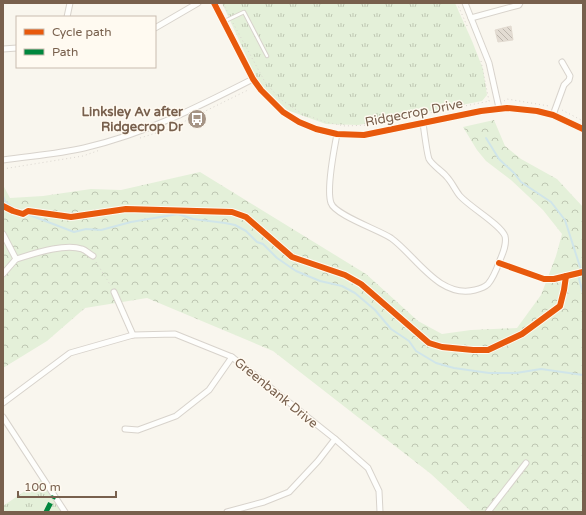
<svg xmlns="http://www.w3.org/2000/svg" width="586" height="515" font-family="'Varela Round',sans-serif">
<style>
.forest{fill:url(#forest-crowns)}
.park{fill:url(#park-tufts)}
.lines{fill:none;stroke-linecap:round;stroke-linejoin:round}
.stream{stroke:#d0e5e9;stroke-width:2}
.building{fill:url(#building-back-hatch);stroke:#e2dad0}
.service-casing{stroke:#d8d3cc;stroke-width:4.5}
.minor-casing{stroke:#d8d3cc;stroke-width:7}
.path{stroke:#dbd6d0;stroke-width:1;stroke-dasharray:1 3;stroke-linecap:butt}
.service{stroke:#fefefc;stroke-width:2.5}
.minor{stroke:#fefefc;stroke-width:5}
.quiet{stroke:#00873e;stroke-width:5;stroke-dasharray:10 5;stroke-linecap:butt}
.cycleway-casing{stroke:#fffaf1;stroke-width:8}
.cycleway{stroke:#e8590c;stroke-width:6}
.labels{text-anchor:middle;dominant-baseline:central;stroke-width:3;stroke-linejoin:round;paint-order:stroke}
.poi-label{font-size:13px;font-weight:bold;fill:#78604d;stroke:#fffaf1;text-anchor:end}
.street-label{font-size:13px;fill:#78604d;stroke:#fffaf1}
</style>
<defs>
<pattern id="forest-crowns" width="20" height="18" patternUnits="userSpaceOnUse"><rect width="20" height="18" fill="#e4f0d9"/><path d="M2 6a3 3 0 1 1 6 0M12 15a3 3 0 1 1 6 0" fill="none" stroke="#bec6b2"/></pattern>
<pattern id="park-tufts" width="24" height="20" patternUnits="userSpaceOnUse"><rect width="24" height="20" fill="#e4f0d9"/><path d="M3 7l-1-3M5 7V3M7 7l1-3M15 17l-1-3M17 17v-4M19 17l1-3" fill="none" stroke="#bec6b2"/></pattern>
<pattern id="building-back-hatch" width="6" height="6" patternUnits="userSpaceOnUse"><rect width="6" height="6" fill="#e3dcd3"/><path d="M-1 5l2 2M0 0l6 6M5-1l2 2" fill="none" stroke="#bdb6ad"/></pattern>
</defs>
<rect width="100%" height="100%" fill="#f9f6ee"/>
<!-- forest -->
<path class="forest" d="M494,120L505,146L521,159L557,179L583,207V512H472L431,474L273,351L147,298L85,308L47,341L3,368V185L10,198L43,196L91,189L121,190L200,172L366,274L418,321L442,334L471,330L517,328L541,295L556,256L562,234L543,210L511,180L486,161L477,150L463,127Z"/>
<!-- park -->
<g class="park">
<path d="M222,3H455L472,41L483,69L487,95L482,101L358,125L326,124L287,110L258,82Z"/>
<path d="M41,480L62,512H3V506Z"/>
</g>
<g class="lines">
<!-- stream -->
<g class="stream">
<path d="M486,138L499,159L514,173L521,182L551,202L565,220L581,270L579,279L583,293"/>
<path d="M3,196L5,201L14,209L74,232L86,229L101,230L131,222L178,214L193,219L225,223L235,225L246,231L257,242L263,244L277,258L296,271L320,281L342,286L355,293L375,310L391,329L409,341L416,351L436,363L454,368L489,373H516L541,369L583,375"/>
<path d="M583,304V316"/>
</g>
</g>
<!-- building -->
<path class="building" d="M511,26L513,40L498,42L495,30Z"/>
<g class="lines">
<defs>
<path id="service" d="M225,21L244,12L267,56"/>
<g id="minor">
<path d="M214,3L253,79L261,90L283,112L299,122L316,129L337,134L364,135L481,111L507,108L537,111L553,115L583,129"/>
<path d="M465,3L489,63L499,108"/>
<path d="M67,17L70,3"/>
<path d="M471,18L519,5L520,3"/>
<path d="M155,28L198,3"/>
<path d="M3,49L17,48"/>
<path d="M553,115L564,85L569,80L570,76L562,62"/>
<path d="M337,134C334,150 326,189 331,203C335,215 379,230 391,238C416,256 439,299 475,290C479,289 485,287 488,284C494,277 497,268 500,260C503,253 507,244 505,236C500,224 471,208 460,196C455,190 452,182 446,176C442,171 432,165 429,159C427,154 424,130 423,123"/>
<path d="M3,160C30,156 58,154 84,148C145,134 198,107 253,79"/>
<path d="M3,234L16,259"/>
<path d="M16,259C33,254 64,243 82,249C86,250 89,254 93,256"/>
<path d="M3,274L16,259"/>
<path d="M114,292L133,335"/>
<path d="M3,403L70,353L133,335L175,334L232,357L335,439L368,468L379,491L380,512"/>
<path d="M3,417L65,512"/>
<path d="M125,429L138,430L176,416L209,390L232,357"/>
<path d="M227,512L264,502L289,492L318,461L335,439"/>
<path d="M488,512L526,463"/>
</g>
</defs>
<!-- service casing -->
<use href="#service" class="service-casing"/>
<!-- minor casing -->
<use href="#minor" class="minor-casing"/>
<!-- path -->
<g class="path">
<path d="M223,3L229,15"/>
<path d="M457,3L468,28"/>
<path d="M233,23L265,82L280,99L301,113L325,122L345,126L369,125L490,101"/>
<path d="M481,61L489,101"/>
<path d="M504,101L507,99L549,106"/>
<path d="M562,110L583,121"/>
<path d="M140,138L169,129L248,90"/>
<path d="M3,169L83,156L100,150"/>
<path d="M96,262L111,286"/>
</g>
<!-- service -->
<use href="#service" class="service"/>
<!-- minor -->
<use href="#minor" class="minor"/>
<!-- quiet -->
<path class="quiet" d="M46,512L54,496"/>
<defs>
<g id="cycleway">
<path d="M214,3L253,79L261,90L283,112L299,122L316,129L337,134L364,135L481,111L507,108L537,111L553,115L583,129"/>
<path d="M3,206L13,211L23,214L28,211L71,217L126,209L232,212L246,217L292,257L345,275L361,284L429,343L442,347L473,350H488L522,334L560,306L564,290L566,276"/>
<path d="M499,263L544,279H554L583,272"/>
</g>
</defs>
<!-- cycleway casing -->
<use href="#cycleway" class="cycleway-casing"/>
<!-- cycleway -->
<use href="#cycleway" class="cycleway"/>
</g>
<!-- icons -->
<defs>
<symbol id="bus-disc" viewBox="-11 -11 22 22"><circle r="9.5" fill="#a59485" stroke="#fffaf1"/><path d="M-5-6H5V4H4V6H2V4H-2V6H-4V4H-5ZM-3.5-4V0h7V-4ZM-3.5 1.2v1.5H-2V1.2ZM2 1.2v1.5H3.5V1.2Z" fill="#fff"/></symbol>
</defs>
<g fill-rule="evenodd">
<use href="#bus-disc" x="186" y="108" width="22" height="22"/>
</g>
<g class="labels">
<!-- poi labels -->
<g class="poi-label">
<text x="183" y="112">Linksley Av after<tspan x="183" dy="15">Ridgecrop Dr</tspan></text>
</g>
<!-- street labels -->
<g class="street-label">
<text transform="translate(414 113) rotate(-11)">Ridgecrop Drive</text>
<text transform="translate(276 393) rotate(39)">Greenbank Drive</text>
</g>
</g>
<!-- border -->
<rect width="586" height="515" fill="none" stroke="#78604d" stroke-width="8"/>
<!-- legend -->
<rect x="16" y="16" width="140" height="52" fill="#fffaf1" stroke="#c9bcaf"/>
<rect x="24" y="29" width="20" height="6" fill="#e8590c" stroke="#c9bcaf"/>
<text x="52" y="36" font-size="12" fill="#78604d">Cycle path</text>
<rect x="24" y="49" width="20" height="6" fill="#00873e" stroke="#c9bcaf"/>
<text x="52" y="56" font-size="12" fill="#78604d">Path</text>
<!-- scale -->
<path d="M18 491v6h98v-6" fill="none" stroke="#78604d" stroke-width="2"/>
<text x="24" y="491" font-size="12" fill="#78604d" stroke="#fffaf1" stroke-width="3" paint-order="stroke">100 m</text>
</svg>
